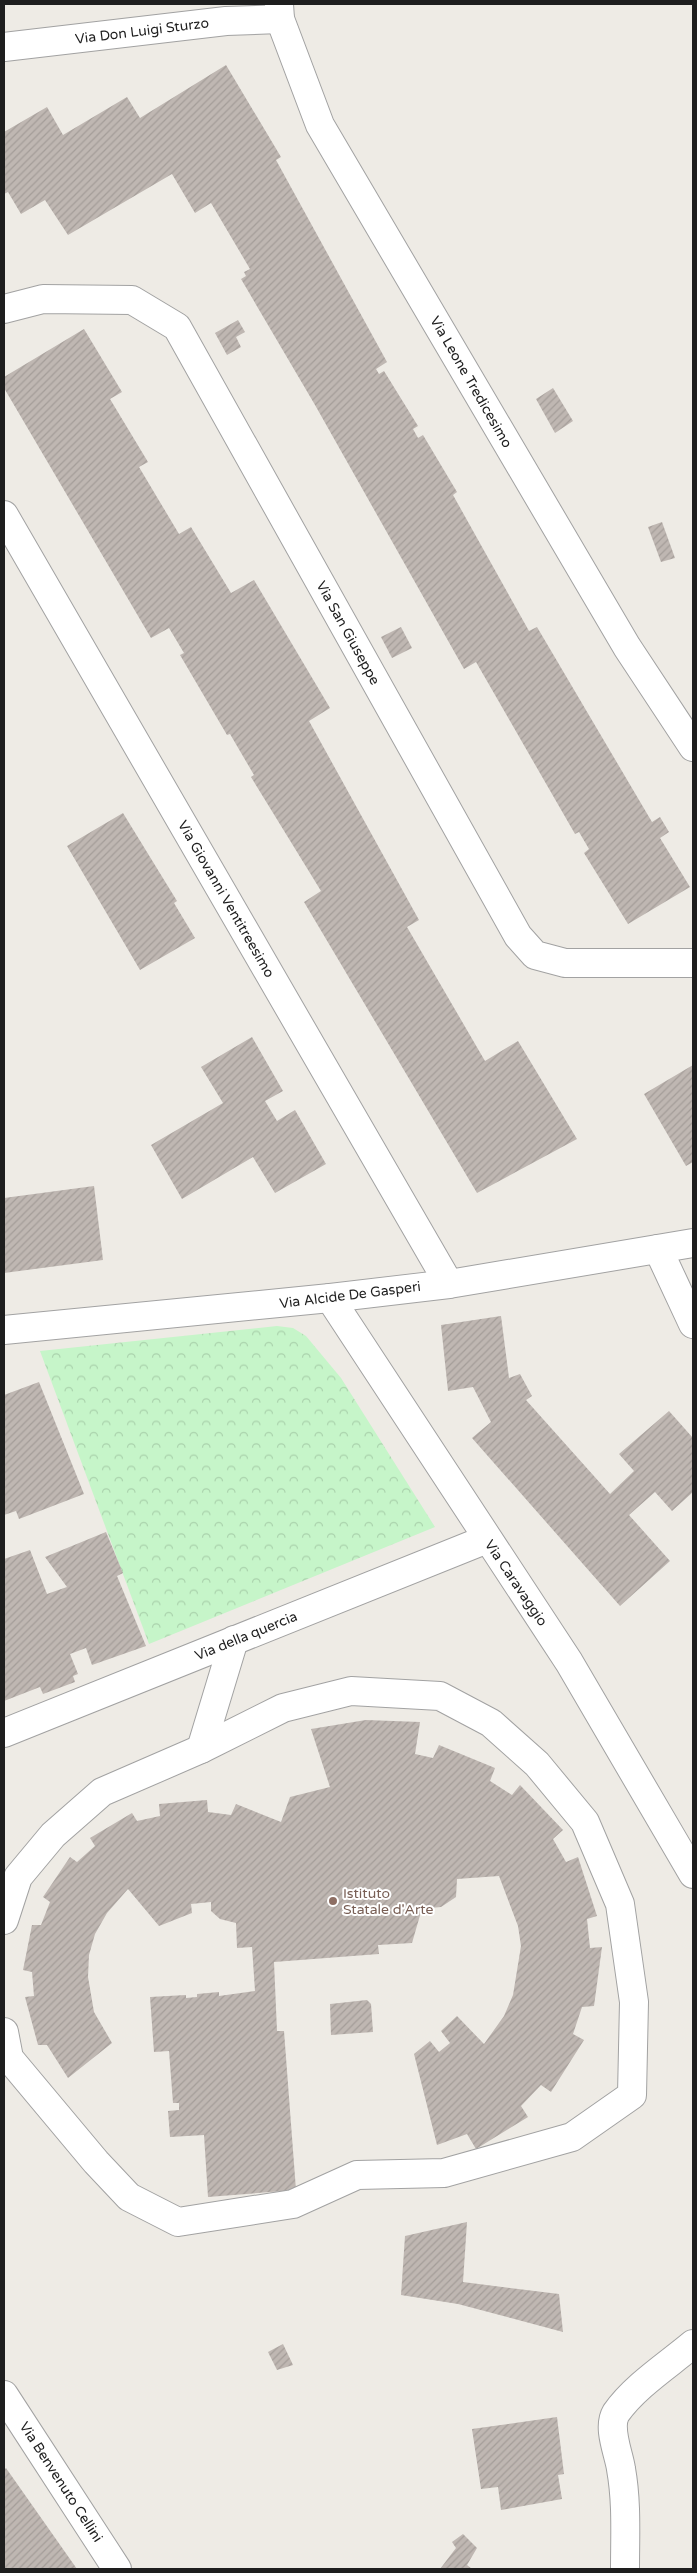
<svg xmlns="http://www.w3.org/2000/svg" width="697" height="2573" font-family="'Varela Round',sans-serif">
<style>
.park{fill:url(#park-crowns)}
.building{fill:url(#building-hatch)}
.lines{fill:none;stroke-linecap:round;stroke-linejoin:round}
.minor-casing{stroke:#a2a2a2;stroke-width:30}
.minor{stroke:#fff;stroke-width:28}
.education-dot{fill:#8d6e63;stroke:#fff;stroke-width:2}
.labels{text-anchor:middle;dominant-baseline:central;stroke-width:4;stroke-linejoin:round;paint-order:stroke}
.street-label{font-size:14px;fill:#1e1e1e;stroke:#fff}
.education-label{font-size:14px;fill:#785e54;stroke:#fff;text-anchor:start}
</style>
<defs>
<pattern id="park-crowns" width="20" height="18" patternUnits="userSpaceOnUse" patternTransform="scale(1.25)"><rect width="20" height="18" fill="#c6f5c9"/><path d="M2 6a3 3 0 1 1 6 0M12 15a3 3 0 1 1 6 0" fill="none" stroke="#aad2ac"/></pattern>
<pattern id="building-hatch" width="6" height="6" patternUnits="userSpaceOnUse" patternTransform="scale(1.25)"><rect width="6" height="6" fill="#bfb7b2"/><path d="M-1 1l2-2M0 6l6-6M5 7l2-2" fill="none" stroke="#a49d99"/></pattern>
</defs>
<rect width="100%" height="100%" fill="#eeebe5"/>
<!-- park -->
<path class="park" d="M277,1326L293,1328L306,1336L341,1378L435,1527L149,1644L40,1351Z"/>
<!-- building -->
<g class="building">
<path d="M226,65L281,157L276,160L387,362L376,369L379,374L384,371L418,426L413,429L418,438L423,435L457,492L453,495L529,631L537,627L652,822L660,817L669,832L660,838L690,887L628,924L584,853L589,849L579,832L575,834L476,662L464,669L315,405L241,279L246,276L244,272L250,269L211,203L195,213L172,174L68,235L45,200L21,214L8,192L4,194V132L47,107L63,135L127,97L140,118Z"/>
<path d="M238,320L245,332L236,337L241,347L227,355L215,333Z"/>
<path d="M84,329L122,392L110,399L148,462L139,467L179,534L191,527L231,593L254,580L330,708L309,721L419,920L407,927L485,1061L518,1041L577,1139L477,1193L304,902L321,891L251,777L254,775L230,734L227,735L180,655L184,653L169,628L151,638L4,388V377Z"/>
<path d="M553,388L573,421L555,433L536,399Z"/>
<path d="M662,522L675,558L661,562L648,527Z"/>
<path d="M401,627L412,648L392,658L381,637Z"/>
<path d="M123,813L177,901L174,903L195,938L140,970L67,846Z"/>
<path d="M252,1037L283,1091L265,1101L277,1121L295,1110L326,1164L275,1193L253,1157L182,1199L151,1145L223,1103L201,1067Z"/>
<path d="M693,1065V1162L686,1166L644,1094Z"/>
<path d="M94,1186L103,1260L4,1273V1198Z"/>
<path d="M501,1316L509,1378L520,1374L532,1396L526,1400L610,1494L634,1471L619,1454L669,1411L693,1438V1492L672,1511L655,1492L629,1515L670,1561L620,1606L472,1438L491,1422L473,1387L448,1391L441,1325Z"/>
<path d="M39,1382L84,1494L19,1519L16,1511L4,1515V1395Z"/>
<path d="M106,1532L123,1573L117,1576L146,1646L92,1665L86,1648L70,1654L78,1674L73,1676L75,1682L43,1694L40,1687L4,1701V1559L30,1550L47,1594L67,1587L45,1557Z"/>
<path d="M366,1720L420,1722L415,1754L433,1758L439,1745L495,1768L490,1781L512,1795L520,1785L563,1830L553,1839L566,1862L578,1857L597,1916L587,1919L590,1948L602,1947L594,2006L582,2007L573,2034L584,2040L551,2092L541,2085L521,2106L528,2117L476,2149L467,2134L437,2145L414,2054L430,2041L439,2052L450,2043L441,2031L457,2016L484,2044L504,2016L513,1995L521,1946L518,1926L499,1876L457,1879L456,1897L441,1907L430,1908L423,1905L412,1943L378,1945L379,1954L274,1962L277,2031H284L296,2190L208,2197L204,2135L170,2137L168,2111L179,2110V2103H173L169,2051L154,2052L150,1997L186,1995V1998L197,1997V1994L219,1992V1996L255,1991L252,1947L237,1948L236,1923L220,1919L211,1911V1902L191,1904L192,1913L159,1926L128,1889L107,1913L95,1934L89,1955L88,1977L94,2012L112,2043L68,2078L47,2045H38L25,1997L34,1996L32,1972L23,1970L32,1925H41L50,1902L43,1897L70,1857L77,1862L95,1846L90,1838L132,1813L137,1821L160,1816L159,1804L207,1800L208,1812L231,1815L236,1804L281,1822L290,1797L330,1787L311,1729Z"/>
<path d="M367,2000L371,2004L373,2032L331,2035L330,2004Z"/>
<path d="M467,2222L463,2282L559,2294L563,2332L458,2304L401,2295L405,2236Z"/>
<path d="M283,2344L293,2365L277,2370L268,2352Z"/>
<path d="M557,2417L564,2474L558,2475L562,2499L501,2510L498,2487L481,2489L472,2429Z"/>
<path d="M6,2468L77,2569H4V2470Z"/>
<path d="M463,2534L477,2548L467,2565L472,2569H440L456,2548L452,2542Z"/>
</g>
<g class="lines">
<defs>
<g id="minor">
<path d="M279,4L280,19L320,125L627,647L693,747"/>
<path d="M4,47L226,21L280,19"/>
<path d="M4,309L43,299L132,300L177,327L518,936L535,955L565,963H693"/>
<path d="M4,515L449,1284"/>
<path d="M658,1249L693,1324"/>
<path d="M330,1298L569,1662L693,1874"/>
<path d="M4,1330L330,1298L449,1284L693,1243"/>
<path d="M4,1733L487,1539"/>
<path d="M201,1749L234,1640"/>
<path d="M4,1920L18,1877L53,1835L102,1792L201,1749L283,1708L351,1691L440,1696L491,1723L537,1764L585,1822L620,1904L634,2002L632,2095L572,2137L444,2173L357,2175L293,2204L178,2222L129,2197L96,2162L9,2058L4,2032"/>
<path d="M4,2395L117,2569"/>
<path d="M625,2569C625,2536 627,2502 621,2469C619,2454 607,2428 616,2413C635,2386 668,2365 693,2344"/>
</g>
</defs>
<!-- minor casing -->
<use href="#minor" class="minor-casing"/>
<!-- minor -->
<use href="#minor" class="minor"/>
</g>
<!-- markers -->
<circle class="education-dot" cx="333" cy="1901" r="5"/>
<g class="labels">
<!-- street labels -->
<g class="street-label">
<text transform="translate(142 31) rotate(-7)">Via Don Luigi Sturzo</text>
<text transform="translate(471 382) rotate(60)">Via Leone Tredicesimo</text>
<text transform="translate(348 633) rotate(61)">Via San Giuseppe</text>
<text transform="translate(226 899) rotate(60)">Via Giovanni Ventitreesimo</text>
<text transform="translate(350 1295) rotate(-7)">Via Alcide De Gasperi</text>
<text transform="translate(516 1583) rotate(56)">Via Caravaggio</text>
<text transform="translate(246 1636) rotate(-22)">Via della quercia</text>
<text transform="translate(61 2482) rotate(57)">Via Benvenuto Cellini</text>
</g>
<!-- education labels -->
<g class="education-label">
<text x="343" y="1893">Istituto<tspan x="343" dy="16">Statale d'Arte</tspan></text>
</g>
</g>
<!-- border -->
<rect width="697" height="2573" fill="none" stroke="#1e1e1e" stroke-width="10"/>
</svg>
